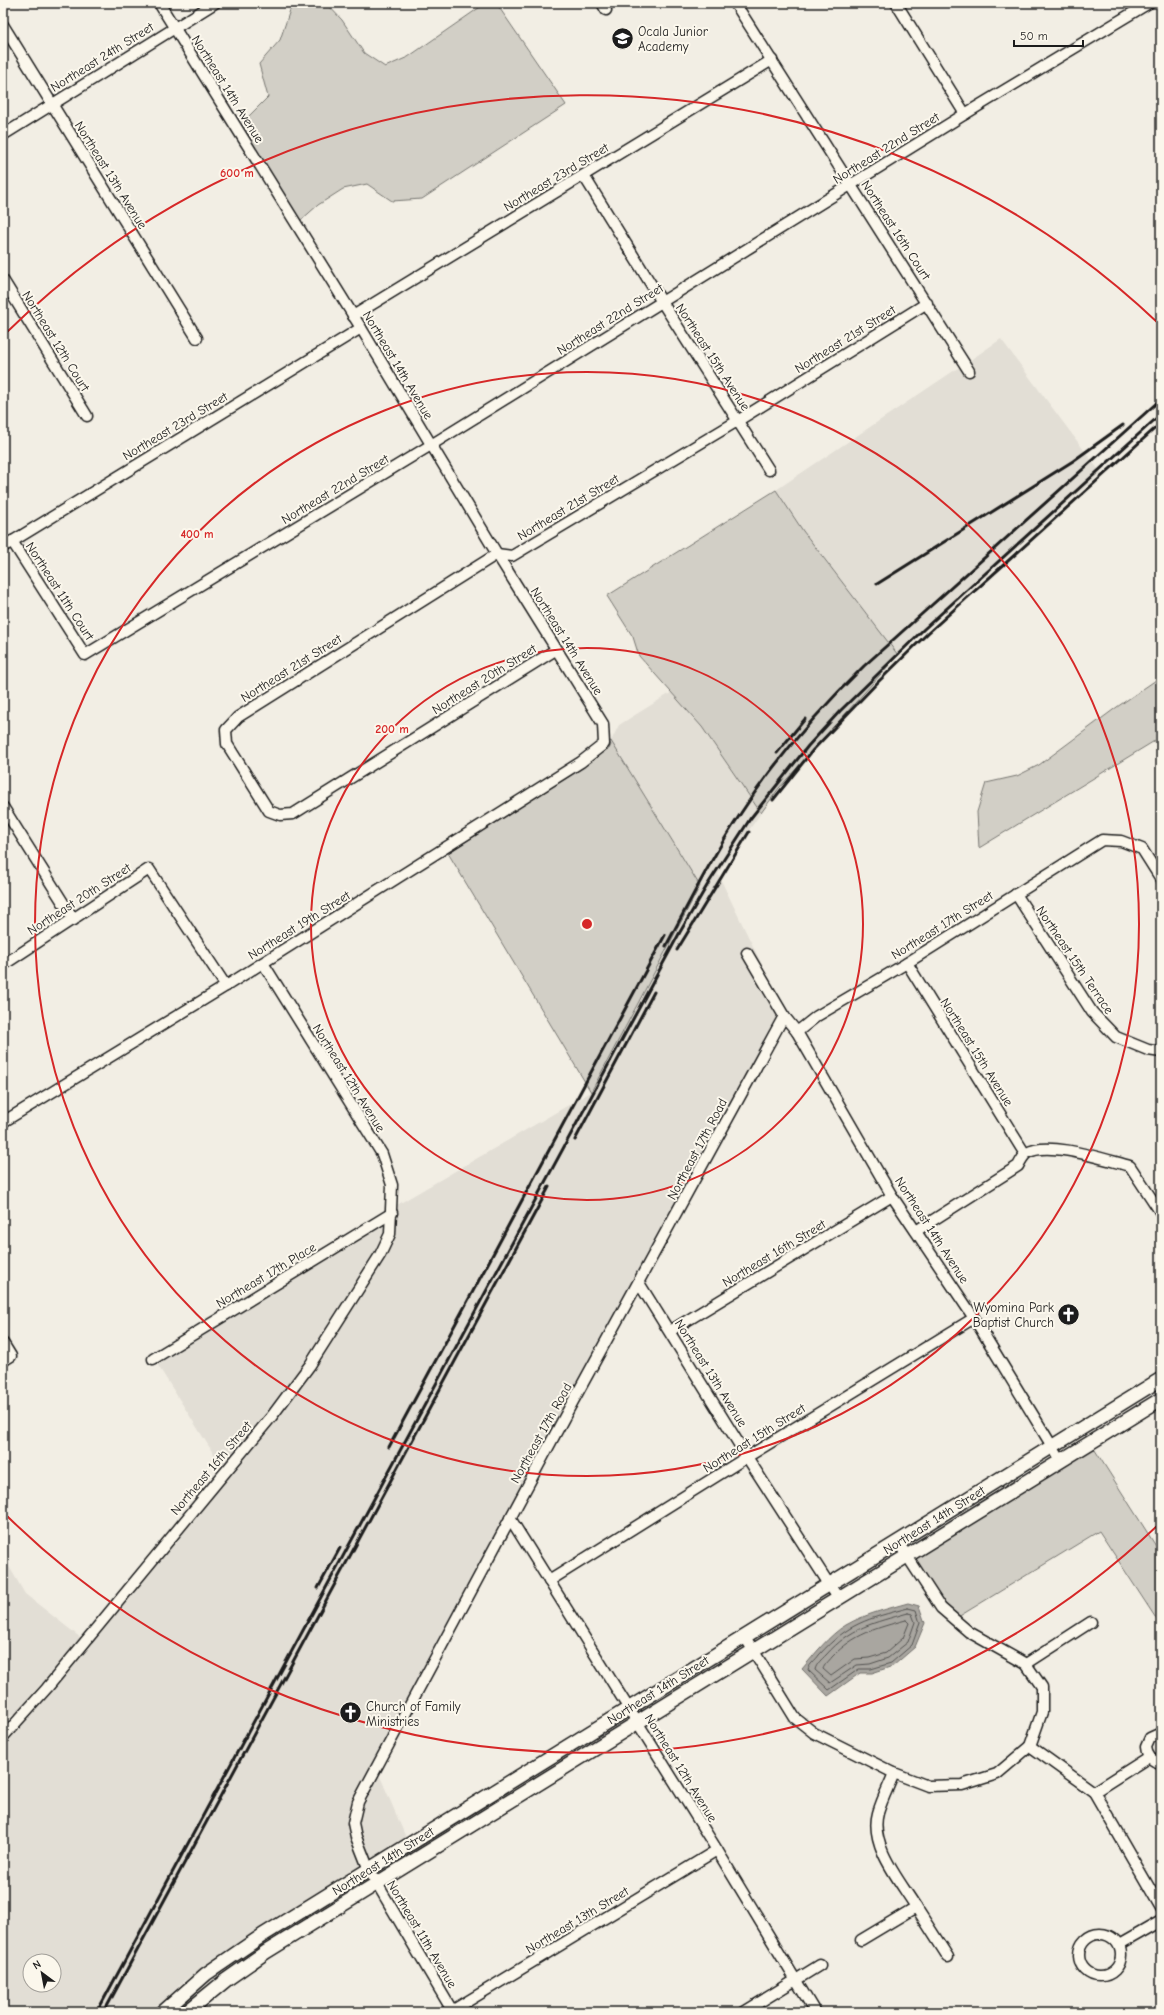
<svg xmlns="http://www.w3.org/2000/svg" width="1164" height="2015" font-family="'Comic Neue',sans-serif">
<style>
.built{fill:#e2ded5;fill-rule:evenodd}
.green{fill:#d2cfc6;stroke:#777671}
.water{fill:#a9a6a0;stroke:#716f6b}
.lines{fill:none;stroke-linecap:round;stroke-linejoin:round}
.shore{stroke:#545351;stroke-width:1}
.minor-casing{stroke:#1c1c1c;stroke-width:13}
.major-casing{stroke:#1c1c1c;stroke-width:16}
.minor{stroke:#fbf7ec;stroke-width:10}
.major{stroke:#fbf7ec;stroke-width:13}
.rail{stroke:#1c1c1c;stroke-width:3}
.ring{fill:none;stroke:#d62828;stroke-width:2}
.labels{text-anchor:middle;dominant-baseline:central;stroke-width:4;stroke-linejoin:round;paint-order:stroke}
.poi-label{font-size:13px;fill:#1c1c1c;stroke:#fbf7ec;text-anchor:start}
.street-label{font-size:13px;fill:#1c1c1c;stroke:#fbf7ec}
.centre{fill:#d62828;stroke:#fbf7ec;stroke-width:2}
.ring-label{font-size:12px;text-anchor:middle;font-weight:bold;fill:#d62828;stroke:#fbf7ec;stroke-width:4;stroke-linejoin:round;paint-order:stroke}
</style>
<rect width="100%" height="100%" fill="#f2eee4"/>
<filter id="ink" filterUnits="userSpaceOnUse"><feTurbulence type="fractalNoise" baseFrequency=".025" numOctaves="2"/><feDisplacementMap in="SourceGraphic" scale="8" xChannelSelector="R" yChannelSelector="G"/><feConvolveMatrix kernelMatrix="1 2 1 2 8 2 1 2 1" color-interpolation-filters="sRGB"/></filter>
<g filter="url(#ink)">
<!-- built -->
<g class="built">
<path d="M1001,339L1101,473L898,655L803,531L776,490L961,366L968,378L976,373L969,361Z"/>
<path d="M672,692L702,727L761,813L718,874L775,992L748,946L740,951L778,1017L507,1514L504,1516L505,1518L354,1799L349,1821L363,1867L185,1980L153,2012H3V1744L16,1731L221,1486L314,1369L384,1258L395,1235L397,1217L399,1215L397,1205L591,1092L700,886L611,741L619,725ZM30,1961H54V1985H30Z"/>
<path d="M386,1223L385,1232L376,1252L306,1362L222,1467L157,1364Z"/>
<path d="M3,1556L25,1594L81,1638L16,1713L3,1721Z"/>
<path d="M379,1774L407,1840L371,1862L361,1836L358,1824L363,1804Z"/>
</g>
<!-- green -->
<g class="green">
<path d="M297,3H326L342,20L364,53L385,67L408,57L486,3H496L566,105L422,199L392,201L367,184L343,189L318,205L300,221L242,127L244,121L268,97L259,64L280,40L291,7Z"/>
<path d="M776,490L803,531L898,655L779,788L761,813L702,727L639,656L633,637L607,596Z"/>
<path d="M1156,680H1161V737L979,848L977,812L986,783L1017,776L1039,765L1117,707Z"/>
<path d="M611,741L700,886L591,1092L448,853L584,767L606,749H609L611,745L609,742Z"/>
<path d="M1093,1447L1161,1554V1626L1099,1531L958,1617L941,1599L914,1558Z"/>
</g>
<!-- water -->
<path class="water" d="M908,1603L919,1606L925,1623L915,1647L893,1666L872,1673H860L828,1696L802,1669C815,1654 829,1635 846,1625C865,1614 887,1609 908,1603Z"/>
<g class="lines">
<!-- shore -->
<g class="shore">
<path d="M908,1608L916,1610L920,1623L912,1645L891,1663L871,1669H859L829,1690L808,1670C809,1664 816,1660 819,1655C848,1623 867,1619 908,1608Z"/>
<path d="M908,1613L912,1614L915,1622L908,1642L888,1658L870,1664L857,1665L830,1683L815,1670C816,1664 822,1659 826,1655C851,1627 873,1623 908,1613Z"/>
<path d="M906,1620L909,1623L903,1638L886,1653L869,1658L855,1659L831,1676L823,1669C824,1665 829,1661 832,1657C854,1634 876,1628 906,1620Z"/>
</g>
<defs>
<g id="minor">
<path d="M602,3L606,10"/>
<path d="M735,3L969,371"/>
<path d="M896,3L965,114"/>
<path d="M3,25L197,338"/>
<path d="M3,135L215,3"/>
<path d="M584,176L662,302L769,470"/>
<path d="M3,280L87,416"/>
<path d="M353,316L772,60"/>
<path d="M12,541L85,655L431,445L965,114L1149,3"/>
<path d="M3,547L361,328"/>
<path d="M557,649L293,814L280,815L269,811L227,744L226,730L238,717L497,554L512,556L739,420L927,303"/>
<path d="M3,807L74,920"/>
<path d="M1016,894L1092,1012L1116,1037L1148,1050L1161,1052"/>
<path d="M747,953L784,1016L797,1032L817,1016L907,963L1102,840L1121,841L1142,849L1161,879"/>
<path d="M907,963L1025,1154"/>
<path d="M3,965L149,869L226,986"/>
<path d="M797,1032L892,1196L974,1318L1061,1461"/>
<path d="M3,1122L226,986L581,762L604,744L603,724L497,554L361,328L159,3"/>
<path d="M916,1231L1018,1166C1020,1162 1023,1156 1027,1153C1048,1140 1106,1160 1130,1166L1161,1213"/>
<path d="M639,1283L747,1457L838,1598"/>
<path d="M670,1331L892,1196"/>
<path d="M3,1343L11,1356L3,1361"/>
<path d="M153,1359L392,1213"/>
<path d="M510,1518L717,1850L815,2012"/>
<path d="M898,1542L941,1608L969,1632L1026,1664L1042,1687V1712L1030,1746L1094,1792L1161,1908"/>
<path d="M549,1581L747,1457L974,1318"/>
<path d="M745,1637L795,1718L814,1733L894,1773L928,1786L962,1785L997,1774L1030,1746"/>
<path d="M1026,1664L1091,1622"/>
<path d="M1161,1733L1150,1738L1146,1747C1147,1756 1152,1762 1161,1763"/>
<path d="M3,1737L47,1688L217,1482L272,1416L310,1365L380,1255L390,1234L392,1185L382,1154L263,963"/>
<path d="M894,1773C889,1786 882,1799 878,1813C869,1845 900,1881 916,1907"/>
<path d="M1094,1792L1149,1757"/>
<circle cx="1100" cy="1955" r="21"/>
<path d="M861,1940L916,1907L948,1957"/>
<path d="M1119,1945L1161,1921"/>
<path d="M450,2012L717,1850"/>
<path d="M453,2012L369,1870L356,1837L353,1823L358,1802L565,1416L784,1016"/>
<path d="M744,2012L820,1965"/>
</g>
<g id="major">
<path d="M163,2012L206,1974L263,1935L1161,1379"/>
<path d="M187,2012L226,1980L266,1952L1161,1399"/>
</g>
</defs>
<!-- minor casing -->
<use href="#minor" class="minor-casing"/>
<!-- major casing -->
<use href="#major" class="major-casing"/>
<!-- minor -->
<use href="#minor" class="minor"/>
<!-- major -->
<use href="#major" class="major"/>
<!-- rail -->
<g class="rail">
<path d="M877,584L1073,461L1123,425"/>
<path d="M777,753L805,719"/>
<path d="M773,800L813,750L878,682L928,633L1161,423"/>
<path d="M666,946C690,901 713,855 741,813C776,759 818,711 864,666L1161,399"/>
<path d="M677,950L749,832"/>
<path d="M575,1140L654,992"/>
<path d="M389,1447L665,935"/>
<path d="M318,1588L340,1548"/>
<path d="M97,2012L680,932L708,884L750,819L808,746L840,711L924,629L1161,414"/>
<path d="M104,2012L549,1187"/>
</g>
</g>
</g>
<!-- distance rings -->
<g class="ring">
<circle cx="587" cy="924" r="276"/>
<circle cx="587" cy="924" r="552"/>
<path d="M1158 1525A829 829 0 0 1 6 1515M6 333A829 829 0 0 1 1158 323"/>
</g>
<!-- icons -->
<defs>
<symbol id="school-disc" viewBox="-11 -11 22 22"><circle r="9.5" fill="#1c1c1c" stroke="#fbf7ec"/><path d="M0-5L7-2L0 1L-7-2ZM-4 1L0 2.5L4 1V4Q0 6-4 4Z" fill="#fff"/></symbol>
<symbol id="church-disc" viewBox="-11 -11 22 22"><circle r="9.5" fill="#1c1c1c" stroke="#fbf7ec"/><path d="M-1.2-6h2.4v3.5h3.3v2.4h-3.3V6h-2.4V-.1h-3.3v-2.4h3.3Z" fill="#fff"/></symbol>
</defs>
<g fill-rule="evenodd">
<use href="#school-disc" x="610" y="26" width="25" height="25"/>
<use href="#church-disc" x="1056" y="1302" width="25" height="25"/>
<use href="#church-disc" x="338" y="1700" width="25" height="25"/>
</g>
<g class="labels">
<!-- poi labels -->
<g class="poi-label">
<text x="638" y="31">Ocala Junior<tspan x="638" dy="15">Academy</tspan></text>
<text x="1054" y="1307" text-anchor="end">Wyomina Park<tspan x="1054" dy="15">Baptist Church</tspan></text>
<text x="366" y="1706">Church of Family<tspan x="366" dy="15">Ministries</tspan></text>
</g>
<!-- street labels -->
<g class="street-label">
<text transform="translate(102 57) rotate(-32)">Northeast 24th Street</text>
<text transform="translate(228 89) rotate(58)">Northeast 14th Avenue</text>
<text transform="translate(886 148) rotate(-32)">Northeast 22nd Street</text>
<text transform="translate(111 175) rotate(58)">Northeast 13th Avenue</text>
<text transform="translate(556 177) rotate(-31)">Northeast 23rd Street</text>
<text transform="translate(896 230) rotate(57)">Northeast 16th Court</text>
<text transform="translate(610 319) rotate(-32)">Northeast 22nd Street</text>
<text transform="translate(845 339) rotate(-32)">Northeast 21st Street</text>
<text transform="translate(56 341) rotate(58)">Northeast 12th Court</text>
<text transform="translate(713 357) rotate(57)">Northeast 15th Avenue</text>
<text transform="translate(398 365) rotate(59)">Northeast 14th Avenue</text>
<text transform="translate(175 426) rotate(-31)">Northeast 23rd Street</text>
<text transform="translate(335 489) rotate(-31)">Northeast 22nd Street</text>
<text transform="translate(568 507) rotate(-31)">Northeast 21st Street</text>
<text transform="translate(60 591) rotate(57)">Northeast 11th Court</text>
<text transform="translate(567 641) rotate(58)">Northeast 14th Avenue</text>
<text transform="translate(291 668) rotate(-32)">Northeast 21st Street</text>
<text transform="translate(484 679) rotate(-32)">Northeast 20th Street</text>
<text transform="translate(79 899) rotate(-33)">Northeast 20th Street</text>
<text transform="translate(299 925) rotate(-32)">Northeast 19th Street</text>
<text transform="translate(942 925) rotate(-32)">Northeast 17th Street</text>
<text transform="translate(1075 960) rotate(56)">Northeast 15th Terrace</text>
<text transform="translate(977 1052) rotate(58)">Northeast 15th Avenue</text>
<text transform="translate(349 1078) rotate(58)">Northeast 12th Avenue</text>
<text transform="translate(697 1149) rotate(-62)">Northeast 17th Road</text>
<text transform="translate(932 1230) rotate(57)">Northeast 14th Avenue</text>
<text transform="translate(774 1253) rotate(-31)">Northeast 16th Street</text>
<text transform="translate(266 1275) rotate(-31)">Northeast 17th Place</text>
<text transform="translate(711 1373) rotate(58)">Northeast 13th Avenue</text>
<text transform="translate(541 1433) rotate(-61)">Northeast 17th Road</text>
<text transform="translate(754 1438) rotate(-32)">Northeast 15th Street</text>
<text transform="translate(211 1468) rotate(-50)">Northeast 16th Street</text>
<text transform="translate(934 1520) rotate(-32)">Northeast 14th Street</text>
<text transform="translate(658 1690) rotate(-32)">Northeast 14th Street</text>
<text transform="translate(681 1768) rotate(58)">Northeast 12th Avenue</text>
<text transform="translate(383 1861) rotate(-32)">Northeast 14th Street</text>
<text transform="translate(577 1920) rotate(-31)">Northeast 13th Street</text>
<text transform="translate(422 1934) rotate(59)">Northeast 11th Avenue</text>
</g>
</g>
<circle cx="587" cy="924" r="6" class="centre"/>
<g class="ring-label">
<text x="237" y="177">600 m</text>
<text x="197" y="538">400 m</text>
<text x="392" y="733">200 m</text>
</g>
<!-- margin -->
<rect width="1164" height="2015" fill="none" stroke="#fbf7ec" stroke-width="16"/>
<rect x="8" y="8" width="1148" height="1999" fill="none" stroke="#1c1c1c" stroke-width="1.5" filter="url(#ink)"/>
<!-- north arrow -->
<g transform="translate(42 1973) rotate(328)"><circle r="19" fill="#fbf7ec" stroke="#a29f99"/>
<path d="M0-3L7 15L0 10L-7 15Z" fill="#1c1c1c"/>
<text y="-6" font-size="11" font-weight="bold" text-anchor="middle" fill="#1c1c1c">N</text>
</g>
<!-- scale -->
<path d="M1014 40v6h69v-6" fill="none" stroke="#1c1c1c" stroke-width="2"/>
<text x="1020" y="40" font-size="12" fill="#1c1c1c" stroke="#fbf7ec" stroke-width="3" paint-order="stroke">50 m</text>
</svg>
